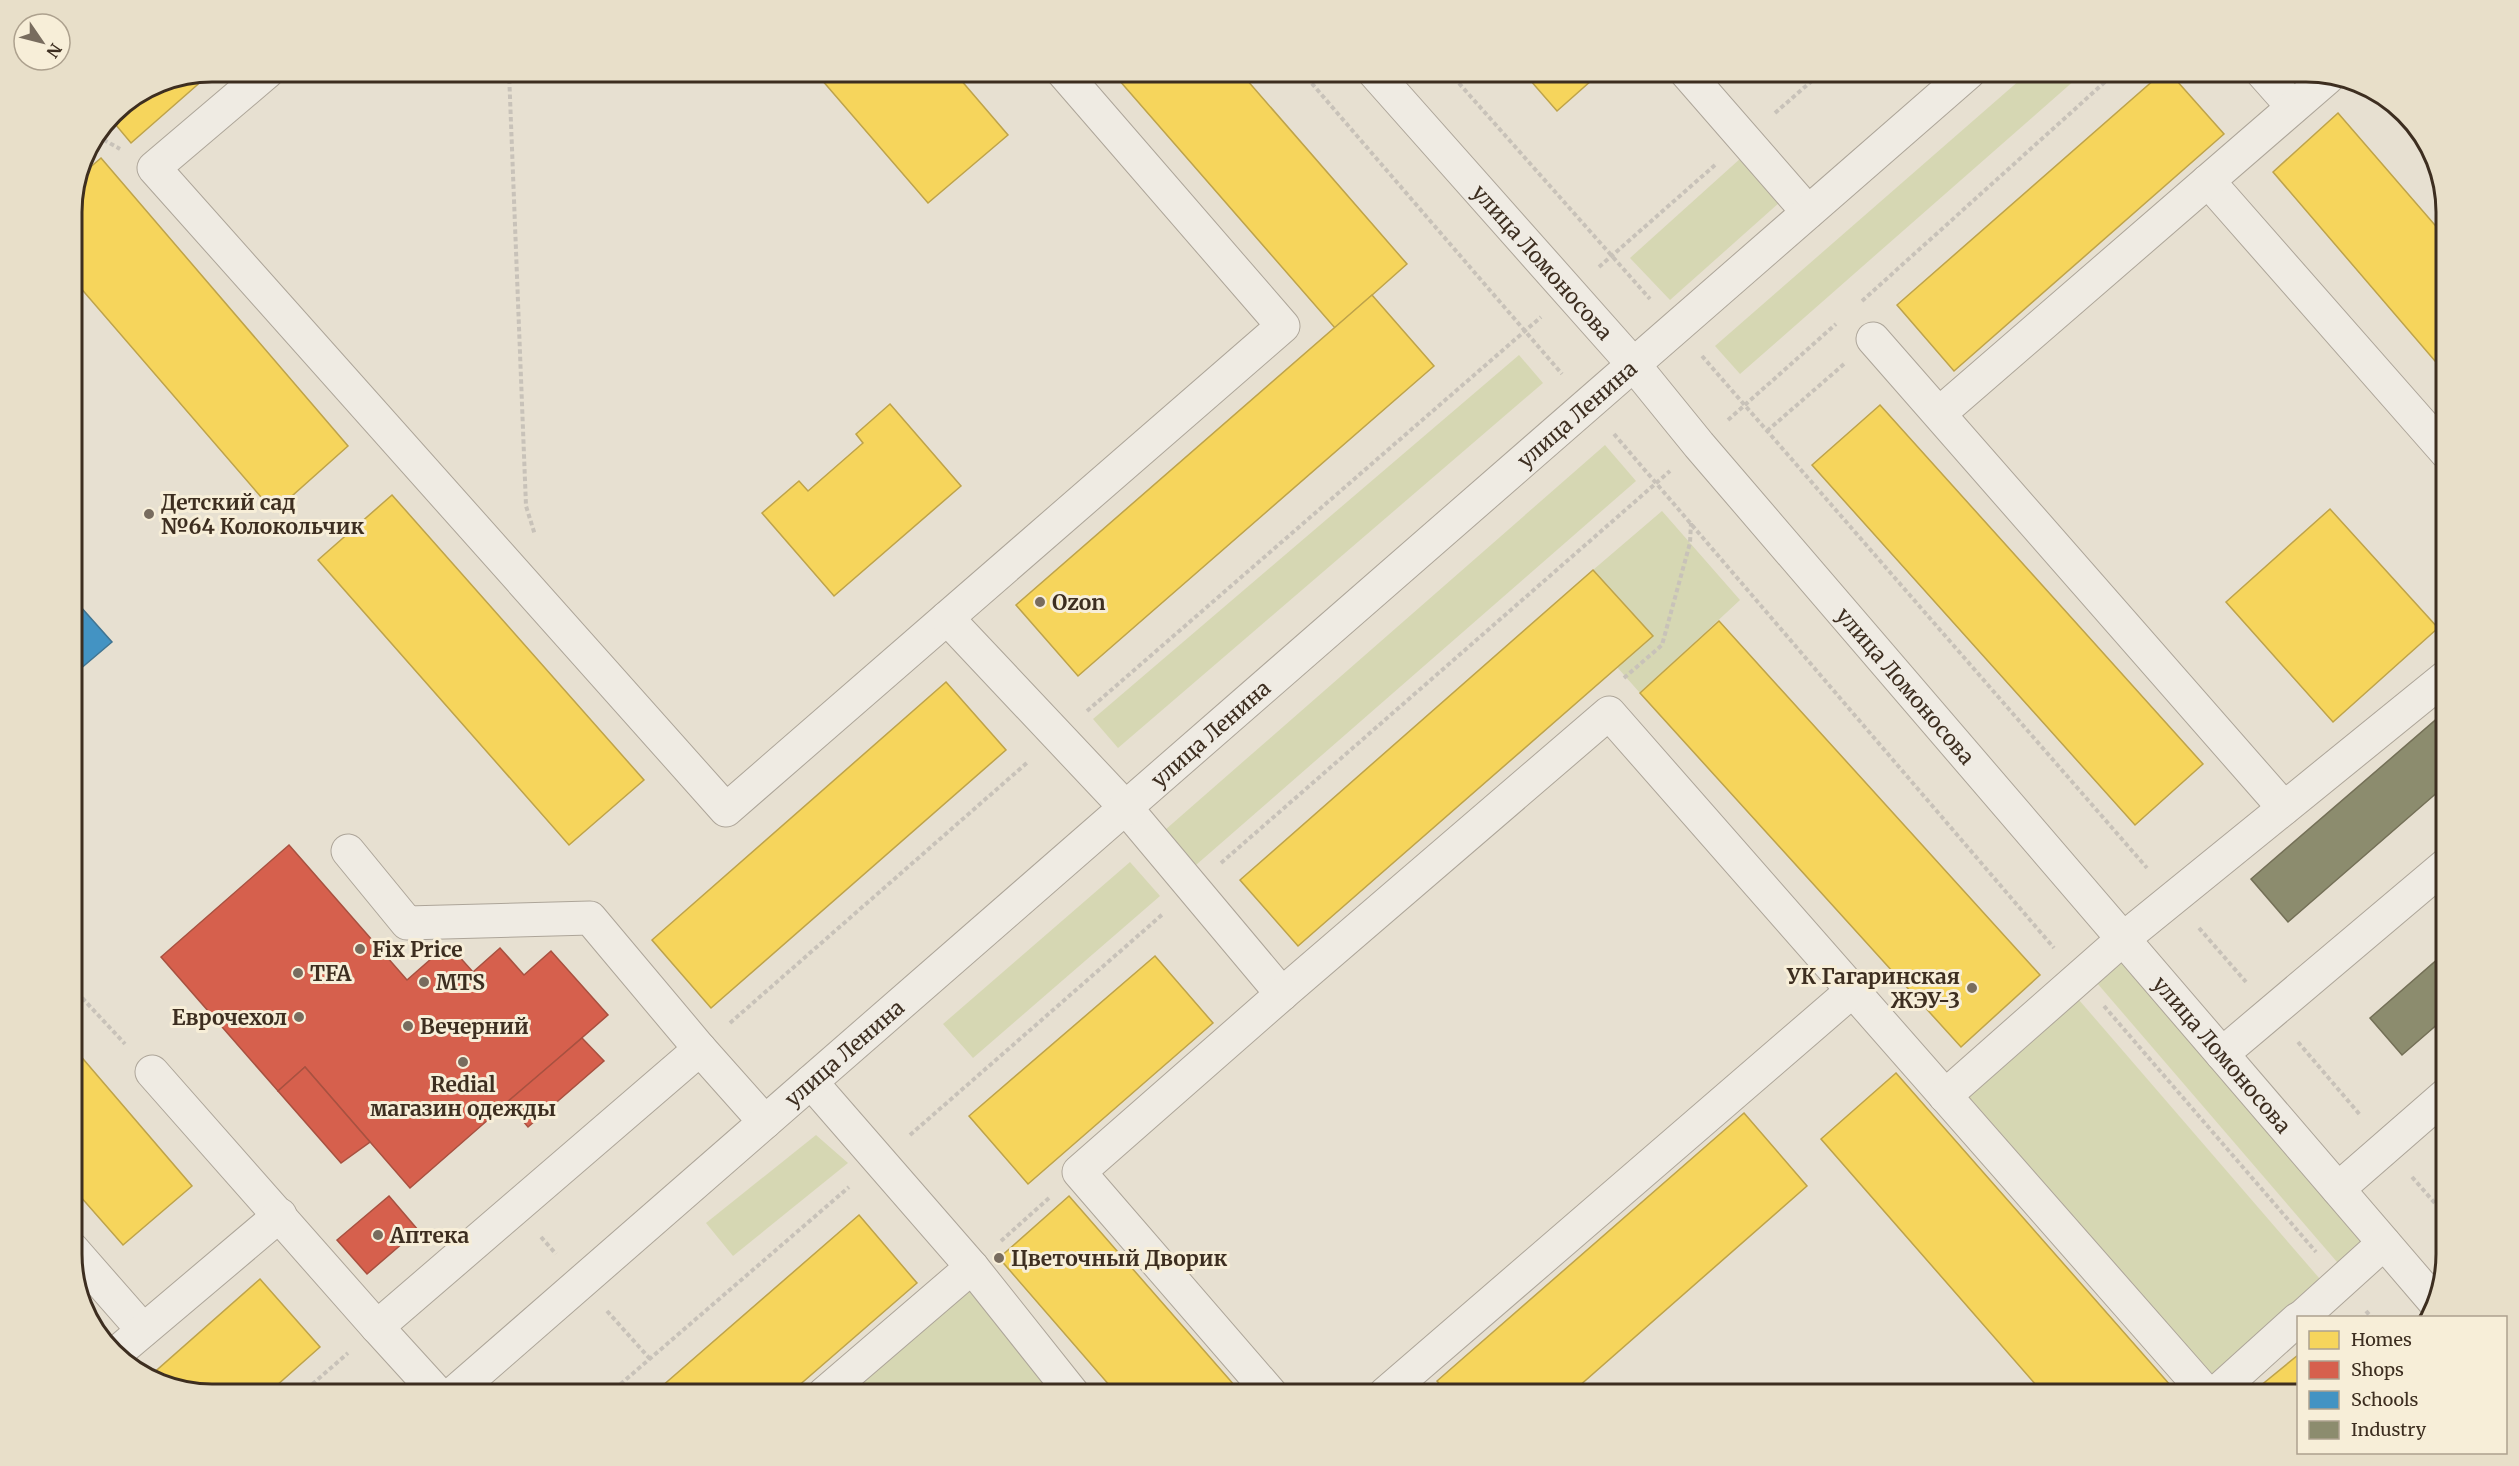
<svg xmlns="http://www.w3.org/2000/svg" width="2519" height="1466" font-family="Merriweather,serif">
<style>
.green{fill:#d6d7b3}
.homes{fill:#f6d55c;stroke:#bea34a;stroke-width:1.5}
.shops{fill:#d6604d;stroke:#a85140;stroke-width:1.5}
.schools{fill:#4393c3;stroke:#417592;stroke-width:1.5}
.industry{fill:#8c8c6e;stroke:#747057;stroke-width:1.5}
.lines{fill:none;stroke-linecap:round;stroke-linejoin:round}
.minor-casing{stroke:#ada599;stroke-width:35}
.path{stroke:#c8c2b9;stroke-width:4;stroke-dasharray:4.5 3;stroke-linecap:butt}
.minor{stroke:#efebe3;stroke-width:33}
.poi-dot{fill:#786c5e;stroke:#f7eed8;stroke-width:2}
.labels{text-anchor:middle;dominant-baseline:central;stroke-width:6;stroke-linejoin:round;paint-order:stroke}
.street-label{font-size:21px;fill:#3d2e20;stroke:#f7eed8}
.poi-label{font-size:21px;font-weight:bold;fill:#3d2e20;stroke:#f7eed8;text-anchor:start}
.rim{fill:none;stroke:#3d2e20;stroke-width:3}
</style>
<rect width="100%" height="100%" fill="#e7e0d1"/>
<!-- green -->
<g class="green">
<path d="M2029,72H2084L1740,374L1715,346Z"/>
<path d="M1741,158L1780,202L1670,300L1630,258Z"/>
<path d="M1519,355L1543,383L1118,748L1093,719Z"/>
<path d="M1605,445L1636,481L1196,865L1165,830Z"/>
<path d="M1662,511L1740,600L1640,693L1617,667L1653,636L1593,570Z"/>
<path d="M1130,862L1160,896L973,1058L943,1024Z"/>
<path d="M2117,955L2370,1247L2343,1269L2091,976Z"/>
<path d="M2073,993L2326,1286L2212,1389L1955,1099Z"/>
<path d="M816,1135L848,1163L733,1256L706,1223Z"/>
<path d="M968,1280L1060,1394H835Z"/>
</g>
<!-- homes -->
<g class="homes">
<path d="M212,72L131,143L110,118L159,83Z"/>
<path d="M815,72H954L1008,135L928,203Z"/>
<path d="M1112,72H1240L1407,264L1335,328Z"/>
<path d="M1523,72H1601L1557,111Z"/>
<path d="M2163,72H2169L2224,134L1954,371L1897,305Z"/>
<path d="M2338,113L2447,239V375L2273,172Z"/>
<path d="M101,158L348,446L274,512L72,278V204L79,177Z"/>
<path d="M1372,295L1434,366L1078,676L1016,605Z"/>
<path d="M890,404L961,486L834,596L762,513L799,481L808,491L863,443L856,434Z"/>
<path d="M1880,405L2203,764L2135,825L1812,465Z"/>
<path d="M392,495L644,780L569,845L318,560Z"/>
<path d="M2330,509L2438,628L2333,722L2226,602Z"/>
<path d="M1593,570L1653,636L1298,946L1240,880Z"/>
<path d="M1719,621L2040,975L1961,1047L1640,693Z"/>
<path d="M946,682L1006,750L711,1008L652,940Z"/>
<path d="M1155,956L1213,1023L1028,1184L969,1116Z"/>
<path d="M72,1046L192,1186L123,1245L72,1187Z"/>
<path d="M1896,1073L2178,1394H2044L1821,1139Z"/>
<path d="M1744,1113L1807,1186L1570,1394H1448L1437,1381Z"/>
<path d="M1069,1196L1242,1394H1117L999,1258Z"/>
<path d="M859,1215L917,1283L789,1394H653Z"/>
<path d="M260,1279L320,1347L267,1394H213L149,1377Z"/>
<path d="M2298,1355V1394H2257L2254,1391Z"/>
</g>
<!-- shops -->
<g class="shops">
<path d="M289,845L407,980L448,944L473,972L500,948L524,975L551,951L608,1015L410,1188L305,1067L278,1091L161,957Z"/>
<path d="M582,1038L604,1061L528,1127L507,1102Z"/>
<path d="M305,1067L370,1142L341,1163L278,1091Z"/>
<path d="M389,1196L418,1230L367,1274L337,1240Z"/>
</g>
<!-- schools -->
<path class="schools" d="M72,597L112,642L72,676Z"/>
<!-- industry -->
<g class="industry">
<path d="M2447,710V784L2288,922L2251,879Z"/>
<path d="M2447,951V1016L2402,1055L2370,1018Z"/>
</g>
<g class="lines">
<defs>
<g id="minor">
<path d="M267,72L154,168L726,810L1283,326L1063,72"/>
<path id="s1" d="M1374,72L1634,365L1699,445L2434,1301"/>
<path d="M1686,72L1808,212"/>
<path d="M2262,72L2293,107"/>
<path d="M2208,181L2447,453"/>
<path d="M1873,339L2284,808"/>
<path d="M1940,413L2327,78"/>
<path d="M947,618L1126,808L1282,994L1609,713L2207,1394"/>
<path d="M348,851L407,923L590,918L700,1049"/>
<path d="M2222,1054L2447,864"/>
<path d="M152,1072L377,1327"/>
<path d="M811,1082L972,1267L1073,1394"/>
<path d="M1945,1096L2123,939L2447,676"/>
<path d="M2338,1189L2447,1094"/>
<path d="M72,1249L143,1330"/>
<path d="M2301,1318L2384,1243"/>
<path d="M119,1351L280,1215"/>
<path d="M438,1394L377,1327L700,1049L765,1122"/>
<path id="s2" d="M453,1394L1969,72"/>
<path d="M824,1394L972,1267"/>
<path d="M1271,1394L1079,1172L1282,994"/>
<path d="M1385,1394L1852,991"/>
<path d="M2215,1394L2298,1319"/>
</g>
</defs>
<!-- minor casing -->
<use href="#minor" class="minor-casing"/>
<!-- path -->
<g class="path">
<path d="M509,72L526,506L535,535"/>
<path d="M1302,72L1562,374"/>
<path d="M1449,72L1650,299"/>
<path d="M1775,113L1822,72"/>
<path d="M97,136L120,149"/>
<path d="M1599,267L1715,165"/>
<path d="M1862,301L2116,72"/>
<path d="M1702,356L2147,868"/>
<path d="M1728,420L1836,324"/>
<path d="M1767,431L1844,364"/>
<path d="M1614,434L2054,948"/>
<path d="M1624,678L1662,645L1690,543L1691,523"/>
<path d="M1087,711L1541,317"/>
<path d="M1221,863L1670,471"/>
<path d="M2199,928L2246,982"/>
<path d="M72,987L125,1044"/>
<path d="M2104,1006L2316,1252"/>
<path d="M730,1023L1029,761"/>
<path d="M2298,1042L2361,1116"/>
<path d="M910,1135L1164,913"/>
<path d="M2412,1177L2447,1217"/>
<path d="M541,1237L556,1254"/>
<path d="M1001,1241L1049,1198"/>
<path d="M607,1311L650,1359"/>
<path d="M2366,1311L2372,1318"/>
<path d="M301,1394L348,1353"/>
<path d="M609,1394L849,1187"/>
</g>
<!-- minor -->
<use href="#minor" class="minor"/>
</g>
<!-- markers -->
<g class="poi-dot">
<circle cx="149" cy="514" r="6"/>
<circle cx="1040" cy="602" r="6"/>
<circle cx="360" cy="949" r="6"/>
<circle cx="298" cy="973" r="6"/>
<circle cx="424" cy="982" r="6"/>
<circle cx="1972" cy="988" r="6"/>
<circle cx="299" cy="1017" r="6"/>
<circle cx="408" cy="1026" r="6"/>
<circle cx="463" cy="1062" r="6"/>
<circle cx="378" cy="1235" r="6"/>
<circle cx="999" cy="1258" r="6"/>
</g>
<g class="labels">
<!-- street labels -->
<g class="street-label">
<text stroke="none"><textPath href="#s1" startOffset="254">улица Ломоносова</textPath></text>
<text stroke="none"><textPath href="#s2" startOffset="1491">улица Ленина</textPath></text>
<text stroke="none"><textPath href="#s1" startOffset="812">улица Ломоносова</textPath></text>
<text stroke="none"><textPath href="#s2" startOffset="1005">улица Ленина</textPath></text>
<text stroke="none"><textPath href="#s2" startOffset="519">улица Ленина</textPath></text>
<text stroke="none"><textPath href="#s1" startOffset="1298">улица Ломоносова</textPath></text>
</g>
<!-- poi labels -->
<g class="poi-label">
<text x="161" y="502">Детский сад<tspan x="161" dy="24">№64 Колокольчик</tspan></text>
<text x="1052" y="602">Ozon</text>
<text x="372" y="949">Fix Price</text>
<text x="310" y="973">TFA</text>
<text x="1960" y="976" text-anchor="end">УК Гагаринская<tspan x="1960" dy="24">ЖЭУ-3</tspan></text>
<text x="436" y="982">MTS</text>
<text x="287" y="1017" text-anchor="end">Еврочехол</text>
<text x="420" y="1026">Вечерний</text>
<text x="463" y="1084" text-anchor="middle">Redial<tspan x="463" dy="24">магазин одежды</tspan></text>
<text x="390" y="1235">Аптека</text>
<text x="1011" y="1258">Цветочный Дворик</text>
</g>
</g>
<!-- crop -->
<path d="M0 0H2519V1466H0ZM212 82H2306A130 130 0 0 1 2436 212V1254A130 130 0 0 1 2306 1384H212A130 130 0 0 1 82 1254V212A130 130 0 0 1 212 82Z" fill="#e8dfc9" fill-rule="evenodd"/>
<path class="rim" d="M212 82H2306A130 130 0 0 1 2436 212V1254A130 130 0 0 1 2306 1384H212A130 130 0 0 1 82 1254V212A130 130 0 0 1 212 82Z"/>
<!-- legend -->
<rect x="2297" y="1316" width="210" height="138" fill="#f7eed8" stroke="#ada18e" stroke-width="1.5"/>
<rect x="2309" y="1331" width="30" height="18" fill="#f6d55c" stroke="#ada18e" stroke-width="1.5"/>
<text x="2351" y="1346" font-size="18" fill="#3d2e20">Homes</text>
<rect x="2309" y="1361" width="30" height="18" fill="#d6604d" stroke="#ada18e" stroke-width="1.5"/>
<text x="2351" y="1376" font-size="18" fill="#3d2e20">Shops</text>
<rect x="2309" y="1391" width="30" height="18" fill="#4393c3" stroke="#ada18e" stroke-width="1.5"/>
<text x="2351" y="1406" font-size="18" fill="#3d2e20">Schools</text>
<rect x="2309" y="1421" width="30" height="18" fill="#8c8c6e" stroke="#ada18e" stroke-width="1.5"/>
<text x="2351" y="1436" font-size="18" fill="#3d2e20">Industry</text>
<!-- north arrow -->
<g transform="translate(42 42) rotate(125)"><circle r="28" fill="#f7eed8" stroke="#ada18e" stroke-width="1.5"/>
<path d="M0-4.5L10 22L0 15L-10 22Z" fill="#786c5e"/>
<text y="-9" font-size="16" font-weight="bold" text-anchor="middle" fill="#3d2e20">N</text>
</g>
</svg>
